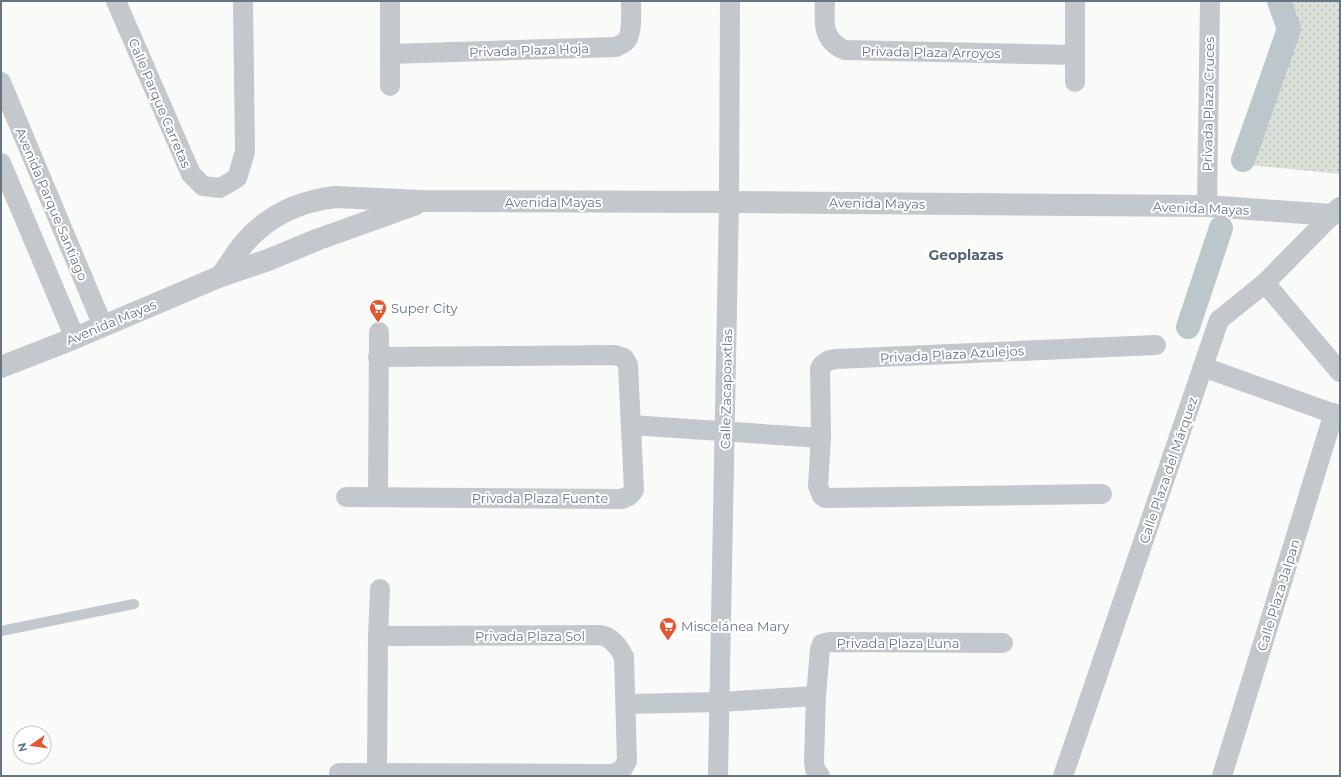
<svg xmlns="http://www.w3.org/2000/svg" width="1341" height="777" font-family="Montserrat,sans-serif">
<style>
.grass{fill:url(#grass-dots)}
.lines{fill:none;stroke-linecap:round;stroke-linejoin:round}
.canal{stroke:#bbc7cb;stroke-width:24}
.service{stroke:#c3c8cc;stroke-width:10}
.minor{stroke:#c3c8cc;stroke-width:20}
.tertiary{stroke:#c3c8cc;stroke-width:22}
.labels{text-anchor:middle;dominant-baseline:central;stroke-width:4;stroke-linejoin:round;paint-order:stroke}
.street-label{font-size:13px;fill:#657683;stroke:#fff}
.poi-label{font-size:13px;fill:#657683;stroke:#fff;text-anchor:start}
.neighbourhood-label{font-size:14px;font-weight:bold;fill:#57646e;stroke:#fff}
</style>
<defs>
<pattern id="grass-dots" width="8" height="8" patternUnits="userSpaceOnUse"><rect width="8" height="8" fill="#dadfd7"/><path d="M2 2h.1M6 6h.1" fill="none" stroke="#b4b9b4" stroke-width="1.8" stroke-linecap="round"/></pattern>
</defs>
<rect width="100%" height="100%" fill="#fafaf8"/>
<!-- grass -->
<path class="grass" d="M1288,1H1340V174L1249,165L1299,34Z"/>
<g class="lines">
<!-- canal -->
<g class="canal">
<path d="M1243,160L1289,29L1279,1"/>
<path d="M1188,327L1221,228"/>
</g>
<!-- service -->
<path class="service" d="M1,631L134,604"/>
<!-- minor -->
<g class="minor">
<path d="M116,1L191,174L203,186L220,188L237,178L245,152L243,1"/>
<path d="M390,1V86"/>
<path d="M825,1C824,22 822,41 845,50L1075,55"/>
<path d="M1075,1V82"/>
<path d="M390,54L616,47C619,45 623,44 625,42C633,35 631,12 631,1"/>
<path d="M1,82L103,326"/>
<path d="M1,163L75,338"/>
<path d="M1207,206L1210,1"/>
<path d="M1265,283L1340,372"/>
<path d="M1203,367L1340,416"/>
<path d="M631,425L821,438"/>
<path d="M1102,494L825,498L822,496L818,486L821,438L820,369C823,362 828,360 836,359L1156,345"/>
<path d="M346,497L622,499L629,496L634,490L628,365L624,358L615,355L378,357"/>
<path d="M378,497L379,332"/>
<path d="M626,704L720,702L816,696"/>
<path d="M339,773L613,774L622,770L627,761L624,657C619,647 612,636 599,635L378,636"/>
<path d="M377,774L378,636L380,589"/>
<path d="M718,776L729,202L730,1"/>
<path d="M820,776L815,769L814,761L816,696L820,649L822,644L830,642L1003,643"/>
<path d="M1063,776L1219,320L1265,283L1332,215"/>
<path d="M1222,776L1334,413"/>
</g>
<!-- tertiary -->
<g class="tertiary">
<path d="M221,276C230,264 238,249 248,239C271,214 302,201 335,197L422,201L729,202L1207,206L1332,215L1340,208"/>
<path d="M1,367L75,338L221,276L268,260L319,239L414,205"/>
</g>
</g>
<!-- icons -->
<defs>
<symbol id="supermarket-pin" viewBox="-11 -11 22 30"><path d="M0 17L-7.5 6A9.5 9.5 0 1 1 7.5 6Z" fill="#e4572e" stroke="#fff"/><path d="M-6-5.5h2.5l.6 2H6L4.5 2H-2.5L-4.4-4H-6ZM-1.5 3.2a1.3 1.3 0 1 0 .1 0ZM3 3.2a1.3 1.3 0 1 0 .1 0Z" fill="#fff"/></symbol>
</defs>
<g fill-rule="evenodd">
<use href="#supermarket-pin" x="368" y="298" width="20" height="27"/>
<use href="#supermarket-pin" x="658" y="616" width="20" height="27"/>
</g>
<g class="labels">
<!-- street labels -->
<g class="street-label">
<text transform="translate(529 50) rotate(-2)">Privada Plaza Hoja</text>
<text transform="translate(931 52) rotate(1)">Privada Plaza Arroyos</text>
<text transform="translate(160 103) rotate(67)">Calle Parque Carretas</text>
<text transform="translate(1208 104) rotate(-89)">Privada Plaza Cruces</text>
<text x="553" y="202">Avenida Mayas</text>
<text transform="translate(877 203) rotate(1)">Avenida Mayas</text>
<text transform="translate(52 204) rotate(67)">Avenida Parque Santiago</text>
<text transform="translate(1201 208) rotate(2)">Avenida Mayas</text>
<text transform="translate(111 322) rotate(-23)">Avenida Mayas</text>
<text transform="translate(952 354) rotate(-3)">Privada Plaza Azulejos</text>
<text transform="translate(726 389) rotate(-89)">Calle Zacapoaxtlas</text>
<text transform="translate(1168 470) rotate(-71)">Calle Plaza del Márquez</text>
<text x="540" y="498">Privada Plaza Fuente</text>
<text transform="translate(1278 595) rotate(-73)">Calle Plaza Jalpan</text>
<text x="530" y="636">Privada Plaza Sol</text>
<text x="898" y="643">Privada Plaza Luna</text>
</g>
<!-- poi labels -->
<g class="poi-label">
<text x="391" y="308">Super City</text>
<text x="681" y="626">Miscelánea Mary</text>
</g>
<!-- neighbourhood labels -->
<g class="neighbourhood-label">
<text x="966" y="255">Geoplazas</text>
</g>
</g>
<!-- border -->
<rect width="1341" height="777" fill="none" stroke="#657683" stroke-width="4"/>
<!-- north arrow -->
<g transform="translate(32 745) rotate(257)"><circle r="19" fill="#ffffff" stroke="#c1c8cd"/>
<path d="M0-3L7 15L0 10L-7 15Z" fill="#e4572e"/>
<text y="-6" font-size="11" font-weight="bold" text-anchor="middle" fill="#657683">N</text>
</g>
</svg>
